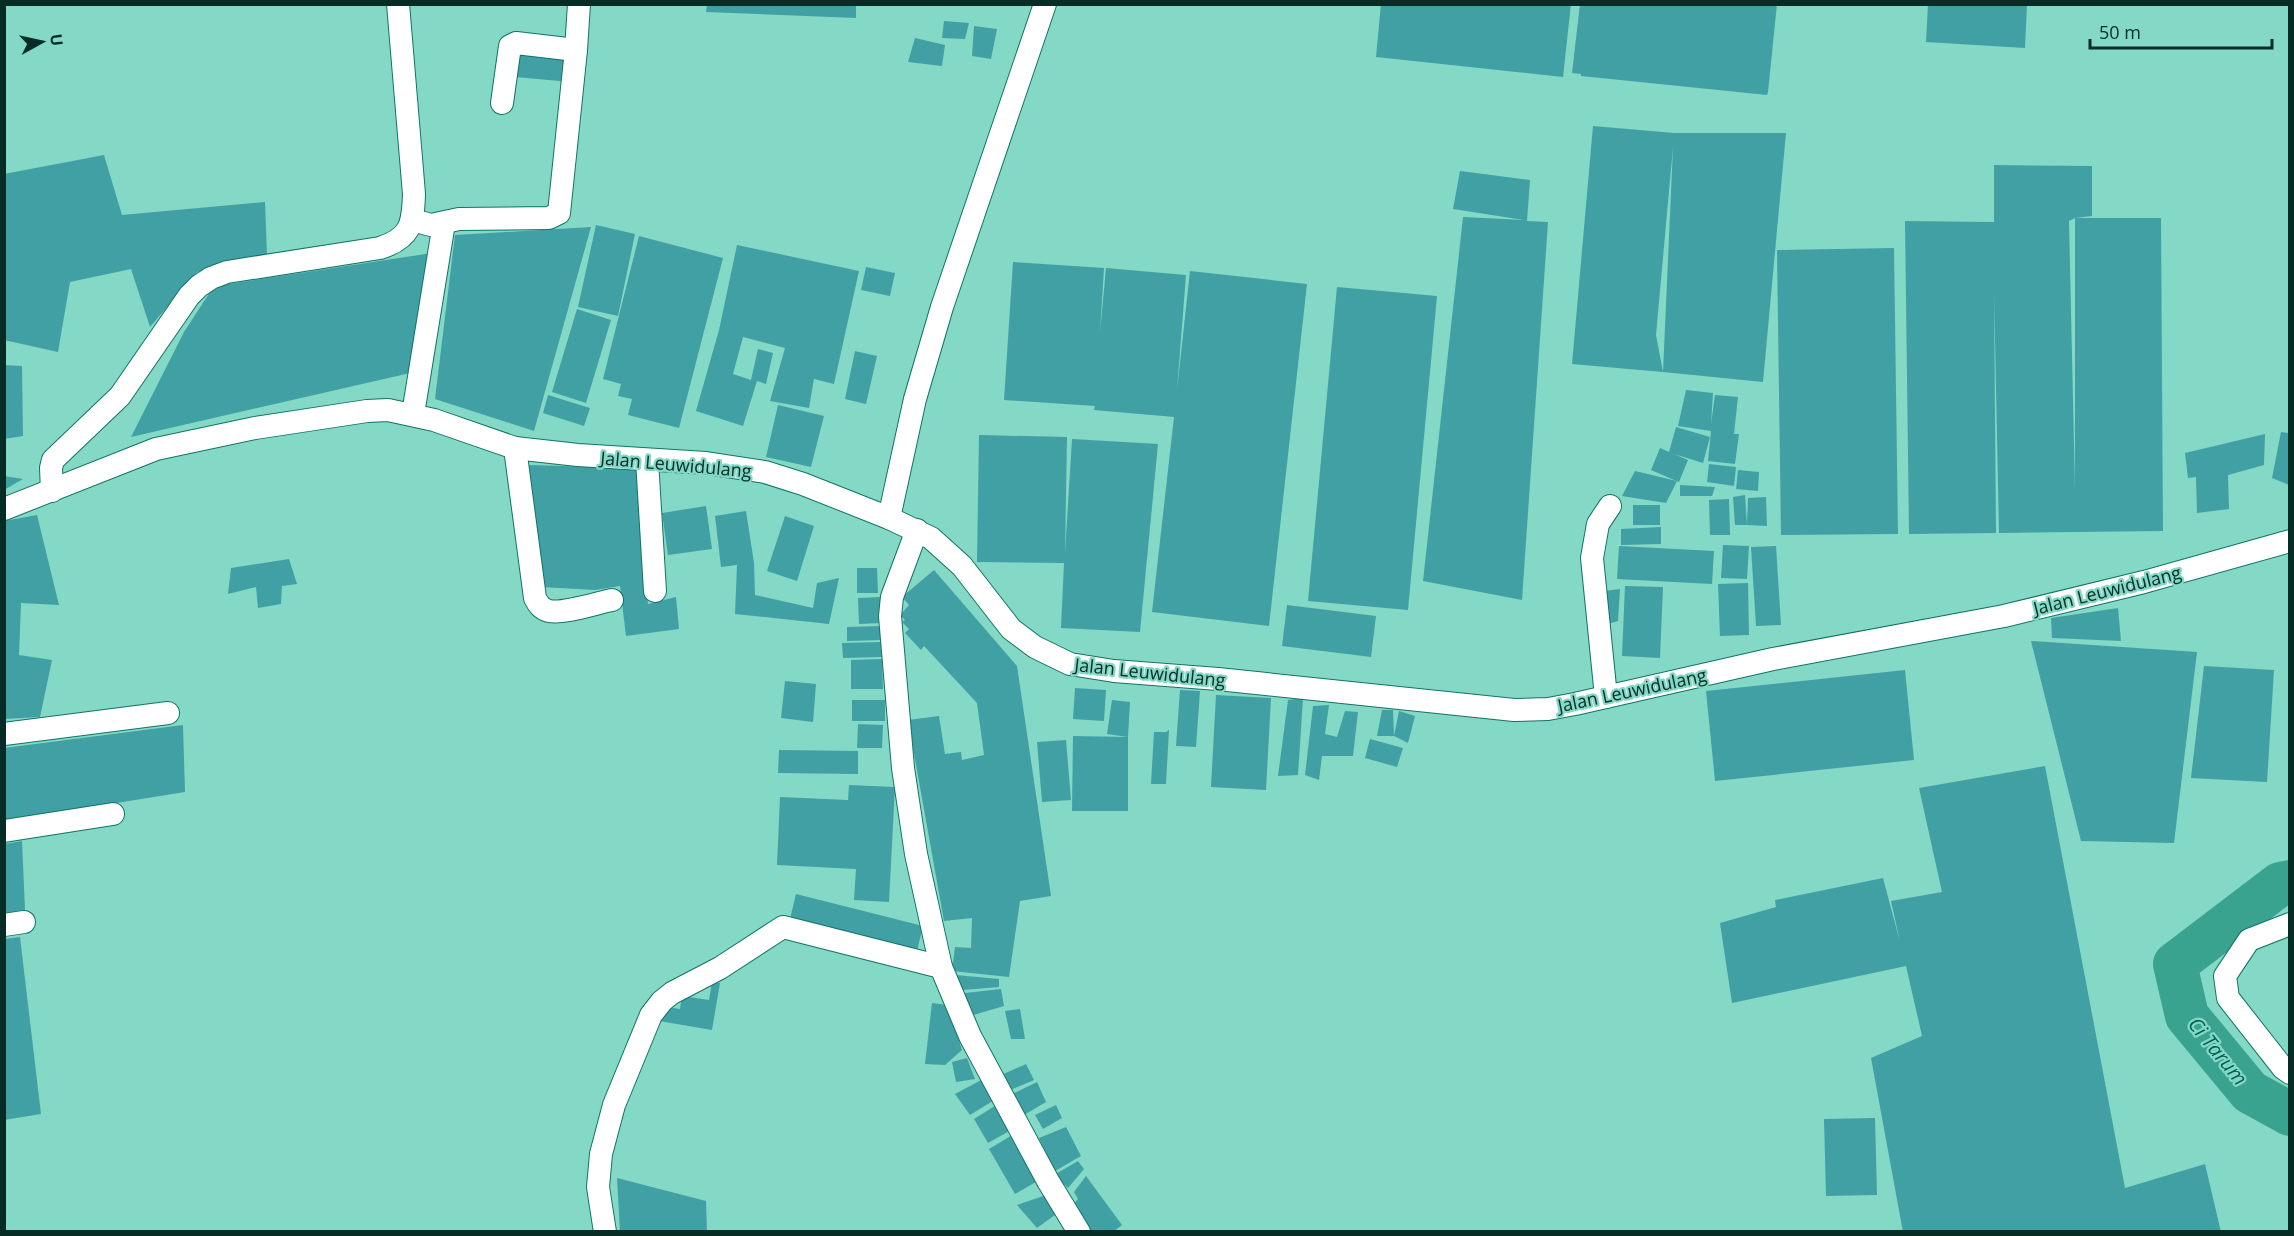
<svg xmlns="http://www.w3.org/2000/svg" width="2294" height="1236" font-family="'Open Sans',sans-serif">
<style>
.lines{fill:none;stroke-linecap:round;stroke-linejoin:round}
.river{stroke:#39a38f;stroke-width:44}
.building{fill:#41a0a3;fill-rule:evenodd}
.street-casing{stroke:#107464;stroke-width:24}
.street{stroke:#fff;stroke-width:22}
.labels{text-anchor:middle;dominant-baseline:central;stroke-width:4.5;stroke-linejoin:round;paint-order:stroke}
.street-label{font-size:18px;fill:#062c25;stroke:#83d9c6}
.water-label{font-size:20px;font-style:italic;fill:#015e50;stroke:#83d9c6}
</style>
<rect width="100%" height="100%" fill="#83d9c6"/>
<g class="lines">
<!-- river -->
<path class="river" d="M2290,882L2280,884L2175,964L2187,1016L2250,1092L2290,1114"/>
</g>
<!-- building -->
<g class="building">
<path d="M707,4H856V18L706,12Z"/>
<path d="M1381,4H1571L1563,77L1376,57Z"/>
<path d="M1580,4H1777L1768,92L1767,95L1581,76V74L1572,73Z"/>
<path d="M1928,4H2027L2025,48L1926,42Z"/>
<path d="M944,21L969,23L965,39L942,38Z"/>
<path d="M974,26L997,29L991,59L972,56Z"/>
<path d="M915,38L945,45L942,66L908,62Z"/>
<path d="M517,52L573,57L571,82L515,77Z"/>
<path d="M1593,126L1674,133H1786L1763,382L1663,372L1673,147L1656,335L1663,372L1572,364Z"/>
<path d="M104,155L122,215L265,202L267,255L197,272L150,327L131,269L70,282L58,352L4,340V174Z"/>
<path d="M1994,165L2092,166V216L2075,218H2161L2163,531L1999,533L1994,292L1996,533L1909,534L1905,221L1994,222ZM2075,218V489L2069,221Z"/>
<path d="M1460,171L1530,180L1527,221L1548,222L1522,600L1423,581L1463,217L1524,220L1453,209Z"/>
<path d="M596,225L635,234L618,316L578,307Z"/>
<path d="M591,227L534,431L435,399L455,235Z"/>
<path d="M639,236L723,258L679,428L628,415L632,399L618,396L621,384L603,379Z"/>
<path d="M737,245L859,271L834,384L814,379L809,408L770,401L785,348L743,337L733,374L751,380L758,349L773,353L766,384L757,381L743,426L696,411L719,330Z"/>
<path d="M1894,248L1898,534L1781,535L1777,250Z"/>
<path d="M432,253L419,371L131,437L184,332L214,286Z"/>
<path d="M1013,262L1104,268L1100,333L1106,268L1186,275L1177,390L1190,271L1307,284L1269,626L1152,612L1174,417L1094,410L1095,406L1004,400Z"/>
<path d="M866,267L895,273L890,296L861,290Z"/>
<path d="M1337,287L1437,296L1408,610L1308,601Z"/>
<path d="M577,309L611,320L586,403L552,392Z"/>
<path d="M855,351L877,356L866,404L845,399Z"/>
<path d="M4,365L22,366L23,436L4,439Z"/>
<path d="M1686,390L1713,393L1711,424L1715,395L1738,397L1734,434H1739L1735,464L1708,461L1711,431L1678,426Z"/>
<path d="M548,395L590,408L584,426L543,413Z"/>
<path d="M778,405L824,416L811,467L766,457Z"/>
<path d="M1676,427L1710,437L1703,463L1674,454L1688,460L1679,482L1651,470L1660,448L1669,452Z"/>
<path d="M2281,432L2289,433V485L2272,478Z"/>
<path d="M2265,434L2264,465L2228,475L2229,509L2197,513L2196,477L2188,478L2185,453Z"/>
<path d="M979,435L1067,437L1065,553L1072,439L1158,444L1140,632L1061,628L1064,563L977,562Z"/>
<path d="M1709,464L1736,467L1734,486L1707,482Z"/>
<path d="M529,465L637,468L648,604L676,597L679,629L626,636L620,586L595,590L541,587Z"/>
<path d="M1738,470L1759,472L1758,491L1736,489Z"/>
<path d="M1635,471L1677,481L1666,503L1622,496Z"/>
<path d="M4,476L23,479L4,490Z"/>
<path d="M1680,485L1715,487L1712,496H1680Z"/>
<path d="M1745,495L1747,525H1735L1733,497Z"/>
<path d="M1766,497L1767,526L1747,525L1748,498Z"/>
<path d="M1729,499L1730,535H1710L1709,500Z"/>
<rect x="1633" y="505" width="27" height="20"/>
<path d="M706,506L712,549L668,555L662,513Z"/>
<path d="M746,511L754,563L755,595L813,608L817,583L839,578L829,624L735,614L737,565L721,567L715,516Z"/>
<path d="M37,515L59,605L21,603L19,655L52,660L40,717L4,719V521Z"/>
<path d="M785,516L814,526L797,581L767,571Z"/>
<path d="M1661,527V544L1621,545V529Z"/>
<path d="M1723,545L1749,546L1747,579L1721,578Z"/>
<path d="M1619,546L1714,551L1712,584L1617,579Z"/>
<path d="M1776,546L1781,625L1756,626L1751,547Z"/>
<path d="M289,559L297,584L282,586L281,604L258,608L256,587L228,594L231,568Z"/>
<path d="M857,568H877L878,593H857Z"/>
<path d="M934,570L1017,666L1051,896L1020,901L1009,977L952,971L955,947L971,948L972,918L944,921L908,720L939,716L945,754L961,752L962,760L984,755L977,703L924,646L921,650L905,633L909,629L902,622L905,620L900,615L909,605L902,597Z"/>
<path d="M1748,583L1749,635L1720,636L1718,584Z"/>
<path d="M1625,586L1663,587L1660,658L1622,656Z"/>
<path d="M1620,589L1618,621L1607,624L1604,591Z"/>
<path d="M881,597L882,623L859,624L858,598Z"/>
<path d="M1287,605L1376,616L1371,657L1282,646Z"/>
<path d="M2118,608L2121,641L2052,638L2051,618Z"/>
<path d="M881,626L882,640L847,641V627Z"/>
<path d="M2031,641L2197,652L2174,843L2081,841Z"/>
<path d="M882,642V657L843,658L842,643Z"/>
<path d="M882,659L883,689H851V660Z"/>
<path d="M2204,666L2274,670L2267,782L2191,778Z"/>
<path d="M1905,670L1914,760L1715,781L1706,691Z"/>
<path d="M785,681L816,684L813,722L781,718Z"/>
<path d="M1075,688L1106,690L1104,721L1073,719Z"/>
<path d="M1180,690L1200,691L1196,747L1176,746Z"/>
<path d="M1216,695L1271,698L1266,790L1211,787Z"/>
<path d="M1303,698L1298,775L1278,776L1288,700Z"/>
<rect x="852" y="700" width="33" height="21"/>
<path d="M1112,700L1130,702L1128,737L1107,734Z"/>
<path d="M1329,705L1325,734L1337,737L1345,711L1358,712L1353,756H1322L1319,780L1305,775L1313,706Z"/>
<path d="M1382,710H1393L1394,736L1399,711L1415,716L1408,743L1394,736H1377Z"/>
<path d="M858,724L883,725L882,748H857Z"/>
<path d="M183,725L185,792L4,821V748Z"/>
<path d="M1169,730L1166,784H1151L1154,732H1166Z"/>
<path d="M1073,736L1128,737V811H1072Z"/>
<path d="M1370,739L1403,748L1397,767L1365,758Z"/>
<path d="M1066,740L1071,800L1042,802L1037,742Z"/>
<path d="M779,750L858,751V774L778,773Z"/>
<path d="M2045,766L2125,1188L2205,1164L2221,1232H1903L1871,1058L1922,1036L1906,966L1732,1003L1720,923L1776,907L1775,900L1883,878L1900,942L1891,901L1942,892L1919,788Z"/>
<path d="M849,785L895,787L889,902L854,900L856,869L777,865L780,797L848,800Z"/>
<path d="M22,841L25,910L4,914V844Z"/>
<path d="M796,894L923,926L916,955L789,923Z"/>
<path d="M20,937L41,1114L4,1120V939Z"/>
<path d="M956,975L999,979V987L963,990Z"/>
<path d="M712,982L720,983L712,1030L659,1021L662,1006L680,1009L682,996L709,1000Z"/>
<path d="M1001,989L1004,1006L970,1016L965,993Z"/>
<path d="M932,1003L948,1005L962,1050L945,1065L925,1064Z"/>
<path d="M1020,1009L1025,1039H1011L1005,1011Z"/>
<path d="M967,1058L975,1079L956,1082L952,1062Z"/>
<path d="M1026,1064L1034,1080L1006,1092L999,1076Z"/>
<path d="M985,1078L996,1099L970,1115L955,1094Z"/>
<path d="M1037,1082L1046,1102L1019,1118L1008,1096Z"/>
<path d="M998,1104L1013,1129L988,1143L974,1119Z"/>
<path d="M1056,1105L1062,1118L1043,1129L1035,1115Z"/>
<path d="M1875,1118L1877,1195L1826,1196L1824,1119Z"/>
<path d="M1066,1127L1081,1156L1055,1171L1039,1138Z"/>
<path d="M1014,1134L1041,1179L1015,1194L989,1149Z"/>
<path d="M1078,1161L1084,1169L1068,1188L1054,1175Z"/>
<path d="M1086,1176L1122,1225L1113,1232H1087L1071,1207L1078,1199L1074,1192Z"/>
<path d="M617,1178L706,1201L707,1232H620Z"/>
<path d="M1046,1195L1059,1212L1037,1228L1017,1205Z"/>
</g>
<g class="lines">
<defs>
<g id="street">
<path d="M502,103L510,46L516,43L576,50"/>
<path d="M412,220L431,225L459,219L549,218L559,213L576,50L579,4"/>
<path d="M413,414L444,223"/>
<path d="M515,448L535,598C538,604 541,609 549,611C564,614 596,603 612,600"/>
<path d="M647,460L655,591"/>
<path d="M52,491L51,468L53,460L120,396L189,296L199,286L211,278L227,272L380,248C411,238 413,224 414,194L398,4"/>
<path d="M4,509L156,449L255,428L367,411L388,410L434,420L515,448L578,455L706,463L765,472L803,484L889,518L931,538L962,566L1011,629L1035,647L1070,664L1114,671L1218,679L1514,710L1548,709L1575,704L1773,659L2004,616L2144,582L2290,541"/>
<path d="M889,518L915,399L942,307L1045,4"/>
<path d="M917,530L892,597L890,616L903,768L916,854L941,967L970,1036L1048,1181L1079,1232"/>
<path d="M1606,697L1592,558L1598,524L1610,506"/>
<path d="M4,734L168,713"/>
<path d="M4,831L113,814"/>
<path d="M2290,924L2249,940L2225,976L2228,998L2283,1068L2290,1073"/>
<path d="M4,925L24,922"/>
<path d="M605,1232L598,1187L601,1154L614,1105L651,1015L662,1001L672,993L720,968L783,927L941,967"/>
</g>
</defs>
<!-- street casing -->
<use href="#street" class="street-casing"/>
<!-- street -->
<use href="#street" class="street"/>
</g>
<g class="labels">
<!-- street labels -->
<g class="street-label">
<text transform="translate(676 464) rotate(5)">Jalan Leuwidulang</text>
<text transform="translate(2107 590) rotate(-14)">Jalan Leuwidulang</text>
<text transform="translate(1150 672) rotate(6)">Jalan Leuwidulang</text>
<text transform="translate(1632 690) rotate(-12)">Jalan Leuwidulang</text>
</g>
<!-- water labels -->
<g class="water-label">
<text transform="translate(2218 1051) rotate(51)">Ci Tarum</text>
</g>
</g>
<!-- border -->
<rect width="2294" height="1236" fill="none" stroke="#062c25" stroke-width="12"/>
<!-- north arrow -->
<g transform="translate(42 42) rotate(82)" stroke="#83d9c6" stroke-width="4.5" paint-order="stroke">
<path d="M0-4.5L10 22L0 15L-10 22Z" fill="#062c25"/>
<text y="-9" font-size="16" font-weight="bold" text-anchor="middle" fill="#062c25">U</text>
</g>
<!-- scale -->
<path d="M2090 39v9h182v-9" fill="none" stroke="#062c25" stroke-width="3"/>
<text x="2099" y="39" font-size="18" fill="#062c25" stroke="#83d9c6" stroke-width="4.5" paint-order="stroke">50 m</text>
</svg>
